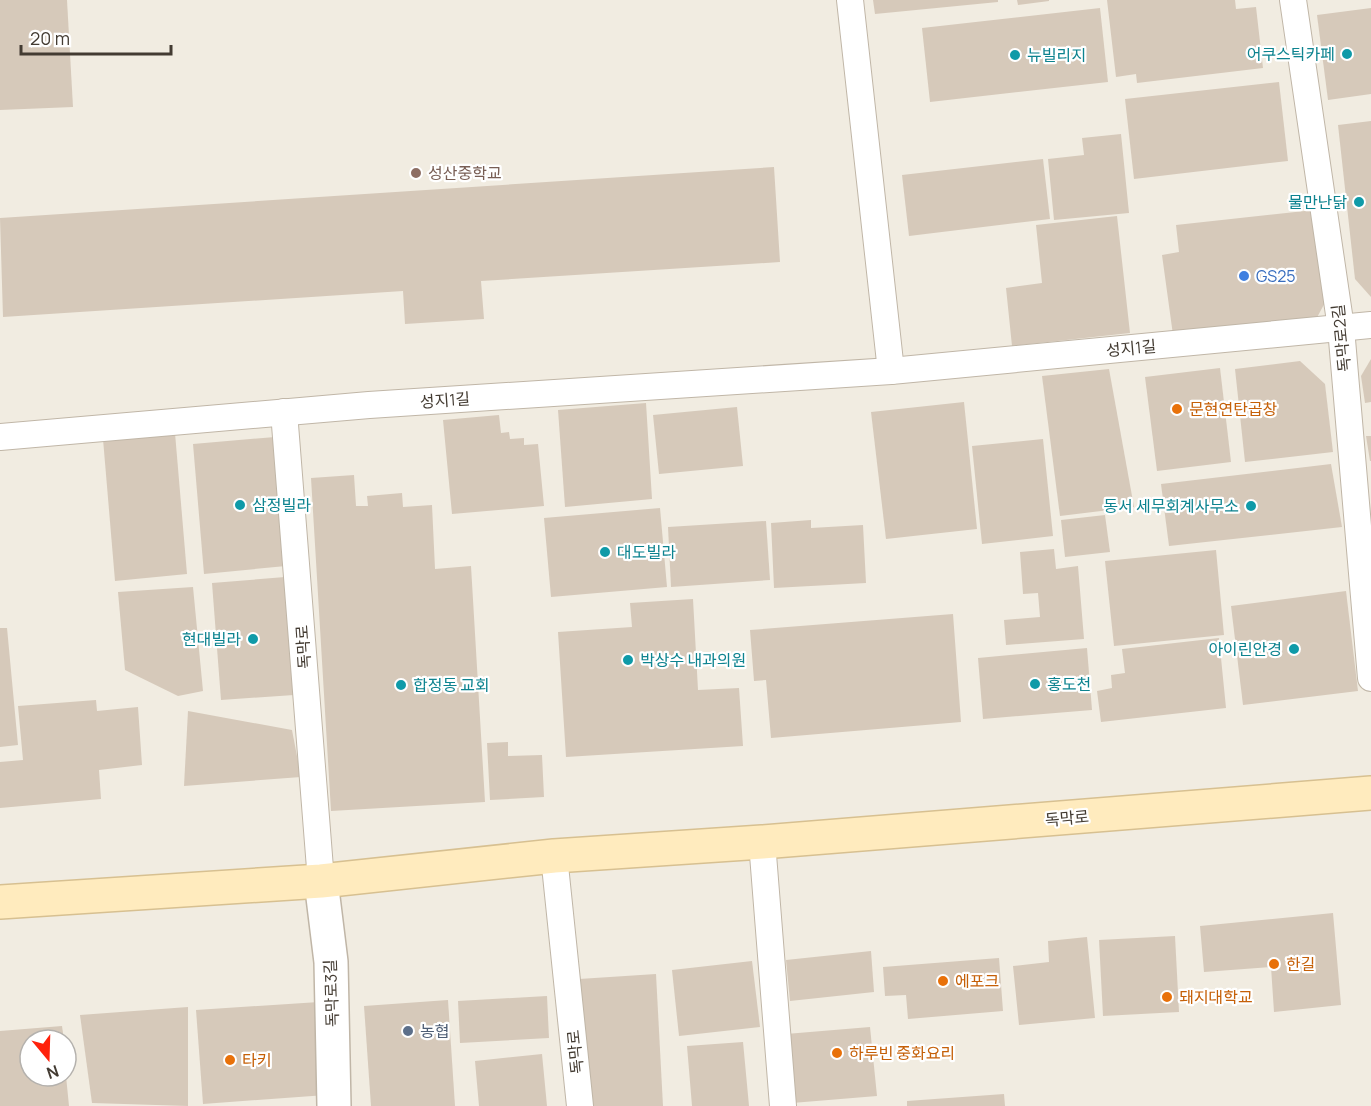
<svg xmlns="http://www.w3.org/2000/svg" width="1371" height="1106" font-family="Manrope,'Noto Sans KR',sans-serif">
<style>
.building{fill:#d6c9ba}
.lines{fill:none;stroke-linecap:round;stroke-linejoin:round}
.lane-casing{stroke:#c0b6a7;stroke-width:28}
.street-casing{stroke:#c0b6a7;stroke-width:36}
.secondary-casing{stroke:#d7c091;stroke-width:36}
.lane{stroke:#fff;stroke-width:26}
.street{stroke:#fff;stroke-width:33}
.secondary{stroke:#ffebbe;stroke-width:33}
.culture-dot{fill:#0f9aa8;stroke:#fff;stroke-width:2}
.education-dot{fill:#8d6e63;stroke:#fff;stroke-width:2}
.shop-dot{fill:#3f7fe0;stroke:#fff;stroke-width:2}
.food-dot{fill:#e8710a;stroke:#fff;stroke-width:2}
.service-dot{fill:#5c6f8a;stroke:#fff;stroke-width:2}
.labels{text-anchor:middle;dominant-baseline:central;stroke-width:4.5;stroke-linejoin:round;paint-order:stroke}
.culture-label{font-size:16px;fill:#0d838f;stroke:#fff;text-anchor:start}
.education-label{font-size:16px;fill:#785e54;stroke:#fff;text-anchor:start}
.shop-label{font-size:16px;fill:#366cbe;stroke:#fff;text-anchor:start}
.street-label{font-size:16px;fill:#433b32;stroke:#fff}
.food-label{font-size:16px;fill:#c56008;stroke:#fff;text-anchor:start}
.service-label{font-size:16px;fill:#4e5e75;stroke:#fff;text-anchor:start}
</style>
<rect width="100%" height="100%" fill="#f1ece1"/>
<!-- building -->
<g class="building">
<path d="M0,0H67L73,107L0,110Z"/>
<path d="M873,0H998V2L875,14Z"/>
<path d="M1017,0H1049V1L1018,5Z"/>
<path d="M1107,0H1235L1236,9L1256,7L1263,68L1137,83L1136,74L1116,77Z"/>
<path d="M1100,8L1108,82L930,102L922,28Z"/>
<path d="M1371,8V94L1328,100L1317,15Z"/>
<path d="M1279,82L1288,161L1134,179L1125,99Z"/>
<path d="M1371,121V297L1355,279L1338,125Z"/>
<path d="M1121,134L1129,213L1054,220L1048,159L1084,155L1082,138Z"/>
<path d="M1043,159L1050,219L909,236L902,175Z"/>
<path d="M774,167L780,262L481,281L484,319L405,324L403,291L3,317L0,218Z"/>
<path d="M1314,210L1328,297L1314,323L1173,335L1162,255L1179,252L1176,225Z"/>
<path d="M1117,216L1130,333L1012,346L1006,288L1042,283L1036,225Z"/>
<path d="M1371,359V402L1365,403L1361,376Z"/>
<path d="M1300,361L1325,384L1333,452L1245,462L1235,369Z"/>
<path d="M1220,368L1231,462L1157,471L1145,377Z"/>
<path d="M1109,369L1134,507L1060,516L1042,376Z"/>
<path d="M964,402L977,529L886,539L871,412Z"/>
<path d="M646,403L652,499L565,507L558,410Z"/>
<path d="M737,407L743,466L659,474L653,415Z"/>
<path d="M499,415L501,433L509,432L510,439L524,438V445L538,444L544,506L452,514L443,420Z"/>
<path d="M175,433L187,574L115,581L103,439Z"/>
<path d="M1366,436H1371V461H1370Z"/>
<path d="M275,437L286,566L204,574L193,444Z"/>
<path d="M1043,439L1053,536L982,544L972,446Z"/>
<path d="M1331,464L1342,527L1169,546L1161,484Z"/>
<path d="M354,475L356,506H368L367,496L402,493L403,507L432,505L435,569L471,566L485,802L331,811L311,478Z"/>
<path d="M660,508L667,587L551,597L544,518Z"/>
<path d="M1105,515L1110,552L1065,557L1061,520Z"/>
<path d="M811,520V528L863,525L866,583L774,588L771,523Z"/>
<path d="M766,521L770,580L671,587L668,527Z"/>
<path d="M1054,549L1056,569L1078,566L1084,639L1006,645L1004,620L1040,617L1038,593L1023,594L1020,552Z"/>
<path d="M1216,550L1224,635L1114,646L1105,561Z"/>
<path d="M285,577L294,695L221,700L212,583Z"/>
<path d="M193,587L203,691L178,696L125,670L118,592Z"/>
<path d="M1346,591L1358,691L1243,705L1231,606Z"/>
<path d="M693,599L698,690L739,688L743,746L566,757L558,632L632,627L630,603Z"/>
<path d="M953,614L961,722L771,738L766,680L754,681L750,630Z"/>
<path d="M0,628H7L18,745L0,747Z"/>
<path d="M1219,638L1226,708L1101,722L1097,691L1112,688L1111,675L1125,673L1122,649Z"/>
<path d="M1087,648L1092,710L983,719L978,658Z"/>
<path d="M96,700L97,711L138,707L142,765L99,770L101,799L0,808V762L23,760L18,706Z"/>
<path d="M188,711L292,730L301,777L184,786Z"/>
<path d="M508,742V756L542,755L544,797L490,800L487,743Z"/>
<path d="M1333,913L1341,1005L1274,1012L1271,967L1204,972L1200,926Z"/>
<path d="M1175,936L1179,1012L1103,1016L1099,940Z"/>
<path d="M1087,937L1095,1018L1019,1025L1013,966L1049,962L1048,941Z"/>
<path d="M871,951L874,992L790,1001L786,960Z"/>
<path d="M999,958L1003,1011L908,1019L906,995L885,996L883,967Z"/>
<path d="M752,961L760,1027L679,1036L672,970Z"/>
<path d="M656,974L663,1106H586L579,979Z"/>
<path d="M547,996L549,1038L460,1043L458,1001Z"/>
<path d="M448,1000L455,1106H371L364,1006Z"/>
<path d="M319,1002L326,1095L203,1104L196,1010Z"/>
<path d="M188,1007V1106L92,1103L80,1015Z"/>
<path d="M62,1026L64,1040H30V1076H66L69,1106H0V1031Z"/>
<path d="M870,1027L877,1096L792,1103L786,1034Z"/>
<path d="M743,1042L749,1106H692L687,1046Z"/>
<path d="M542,1054L547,1106H479L475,1061Z"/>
<path d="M1004,1094L1005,1106H907V1101Z"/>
</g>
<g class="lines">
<defs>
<g id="lane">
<path d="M850,0L891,371"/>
<path d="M1293,0L1341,328L1371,678"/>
<path d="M284,412L321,881"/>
<path d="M0,437L369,405L891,371L1371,325"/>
<path d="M762,842L783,1106"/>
<path d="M554,856L580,1106"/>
</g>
<path id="street" d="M321,881L331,962L334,1106"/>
<path id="secondary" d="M0,902L321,881L554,856L762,842L1371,793"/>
</defs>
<!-- lane casing -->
<use href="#lane" class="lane-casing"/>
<!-- street casing -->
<use href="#street" class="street-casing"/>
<!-- secondary casing -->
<use href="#secondary" class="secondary-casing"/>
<!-- lane -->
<use href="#lane" class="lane"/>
<!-- street -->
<use href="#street" class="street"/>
<!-- secondary -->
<use href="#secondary" class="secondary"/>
</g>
<!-- markers -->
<g class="culture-dot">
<circle cx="1347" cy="54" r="6"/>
<circle cx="1015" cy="55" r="6"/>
<circle cx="1359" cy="202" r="6"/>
<circle cx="240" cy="505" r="6"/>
<circle cx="1251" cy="506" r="6"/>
<circle cx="605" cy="552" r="6"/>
<circle cx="253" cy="639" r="6"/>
<circle cx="1294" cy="649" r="6"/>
<circle cx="628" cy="660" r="6"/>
<circle cx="1035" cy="684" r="6"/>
<circle cx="401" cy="685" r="6"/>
</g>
<circle class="education-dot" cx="416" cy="173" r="6"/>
<circle class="shop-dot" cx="1244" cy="276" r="6"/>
<g class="food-dot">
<circle cx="1177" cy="409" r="6"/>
<circle cx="1274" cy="964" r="6"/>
<circle cx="943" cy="981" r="6"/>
<circle cx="1167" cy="997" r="6"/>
<circle cx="837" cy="1053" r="6"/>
<circle cx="230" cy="1060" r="6"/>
</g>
<circle class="service-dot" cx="408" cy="1031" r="6"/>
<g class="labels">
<!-- culture labels -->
<g class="culture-label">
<text x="1335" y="54" text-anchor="end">어쿠스틱카페</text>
<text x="1027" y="55">뉴빌리지</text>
<text x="1347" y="202" text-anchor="end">물만난닭</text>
<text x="252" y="505">삼정빌라</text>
<text x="1239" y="506" text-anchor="end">동서 세무회계사무소</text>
<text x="617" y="552">대도빌라</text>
<text x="241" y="639" text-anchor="end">현대빌라</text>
<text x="1282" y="649" text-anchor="end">아이린안경</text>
<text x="640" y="660">박상수 내과의원</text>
<text x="1047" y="684">홍도천</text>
<text x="413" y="685">합정동 교회</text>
</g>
<!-- education labels -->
<g class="education-label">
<text x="428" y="173">성산중학교</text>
</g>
<!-- shop labels -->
<g class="shop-label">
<text x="1256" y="276">GS25</text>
</g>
<!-- street labels -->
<g class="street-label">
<text transform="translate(1341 338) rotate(-96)">독막로2길</text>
<text transform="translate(1131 348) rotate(-5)">성지1길</text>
<text transform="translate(445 400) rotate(-4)">성지1길</text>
<text transform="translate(303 647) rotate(-94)">독막로</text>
<text transform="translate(1067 818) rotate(-5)">독막로</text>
<text transform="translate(331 993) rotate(-92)">독막로3길</text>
<text transform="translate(575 1052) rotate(-96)">독막로</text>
</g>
<!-- food labels -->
<g class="food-label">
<text x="1189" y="409">문현연탄곱창</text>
<text x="1286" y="964">한길</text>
<text x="955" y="981">에포크</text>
<text x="1179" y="997">돼지대학교</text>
<text x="849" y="1053">하루빈 중화요리</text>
<text x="242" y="1060">타키</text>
</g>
<!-- service labels -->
<g class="service-label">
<text x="420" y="1031">농협</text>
</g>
</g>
<!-- north arrow -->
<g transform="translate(48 1058) rotate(161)"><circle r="28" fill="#ffffff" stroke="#b4b1ad" stroke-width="1.5"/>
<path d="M0-4.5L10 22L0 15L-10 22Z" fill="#ff210b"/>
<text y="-9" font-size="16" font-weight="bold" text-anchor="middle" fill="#433b32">N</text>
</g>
<!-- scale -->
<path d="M21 45v9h150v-9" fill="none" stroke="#433b32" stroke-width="3"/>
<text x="30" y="45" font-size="18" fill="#433b32" stroke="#ffffff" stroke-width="4.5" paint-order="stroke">20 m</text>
</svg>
